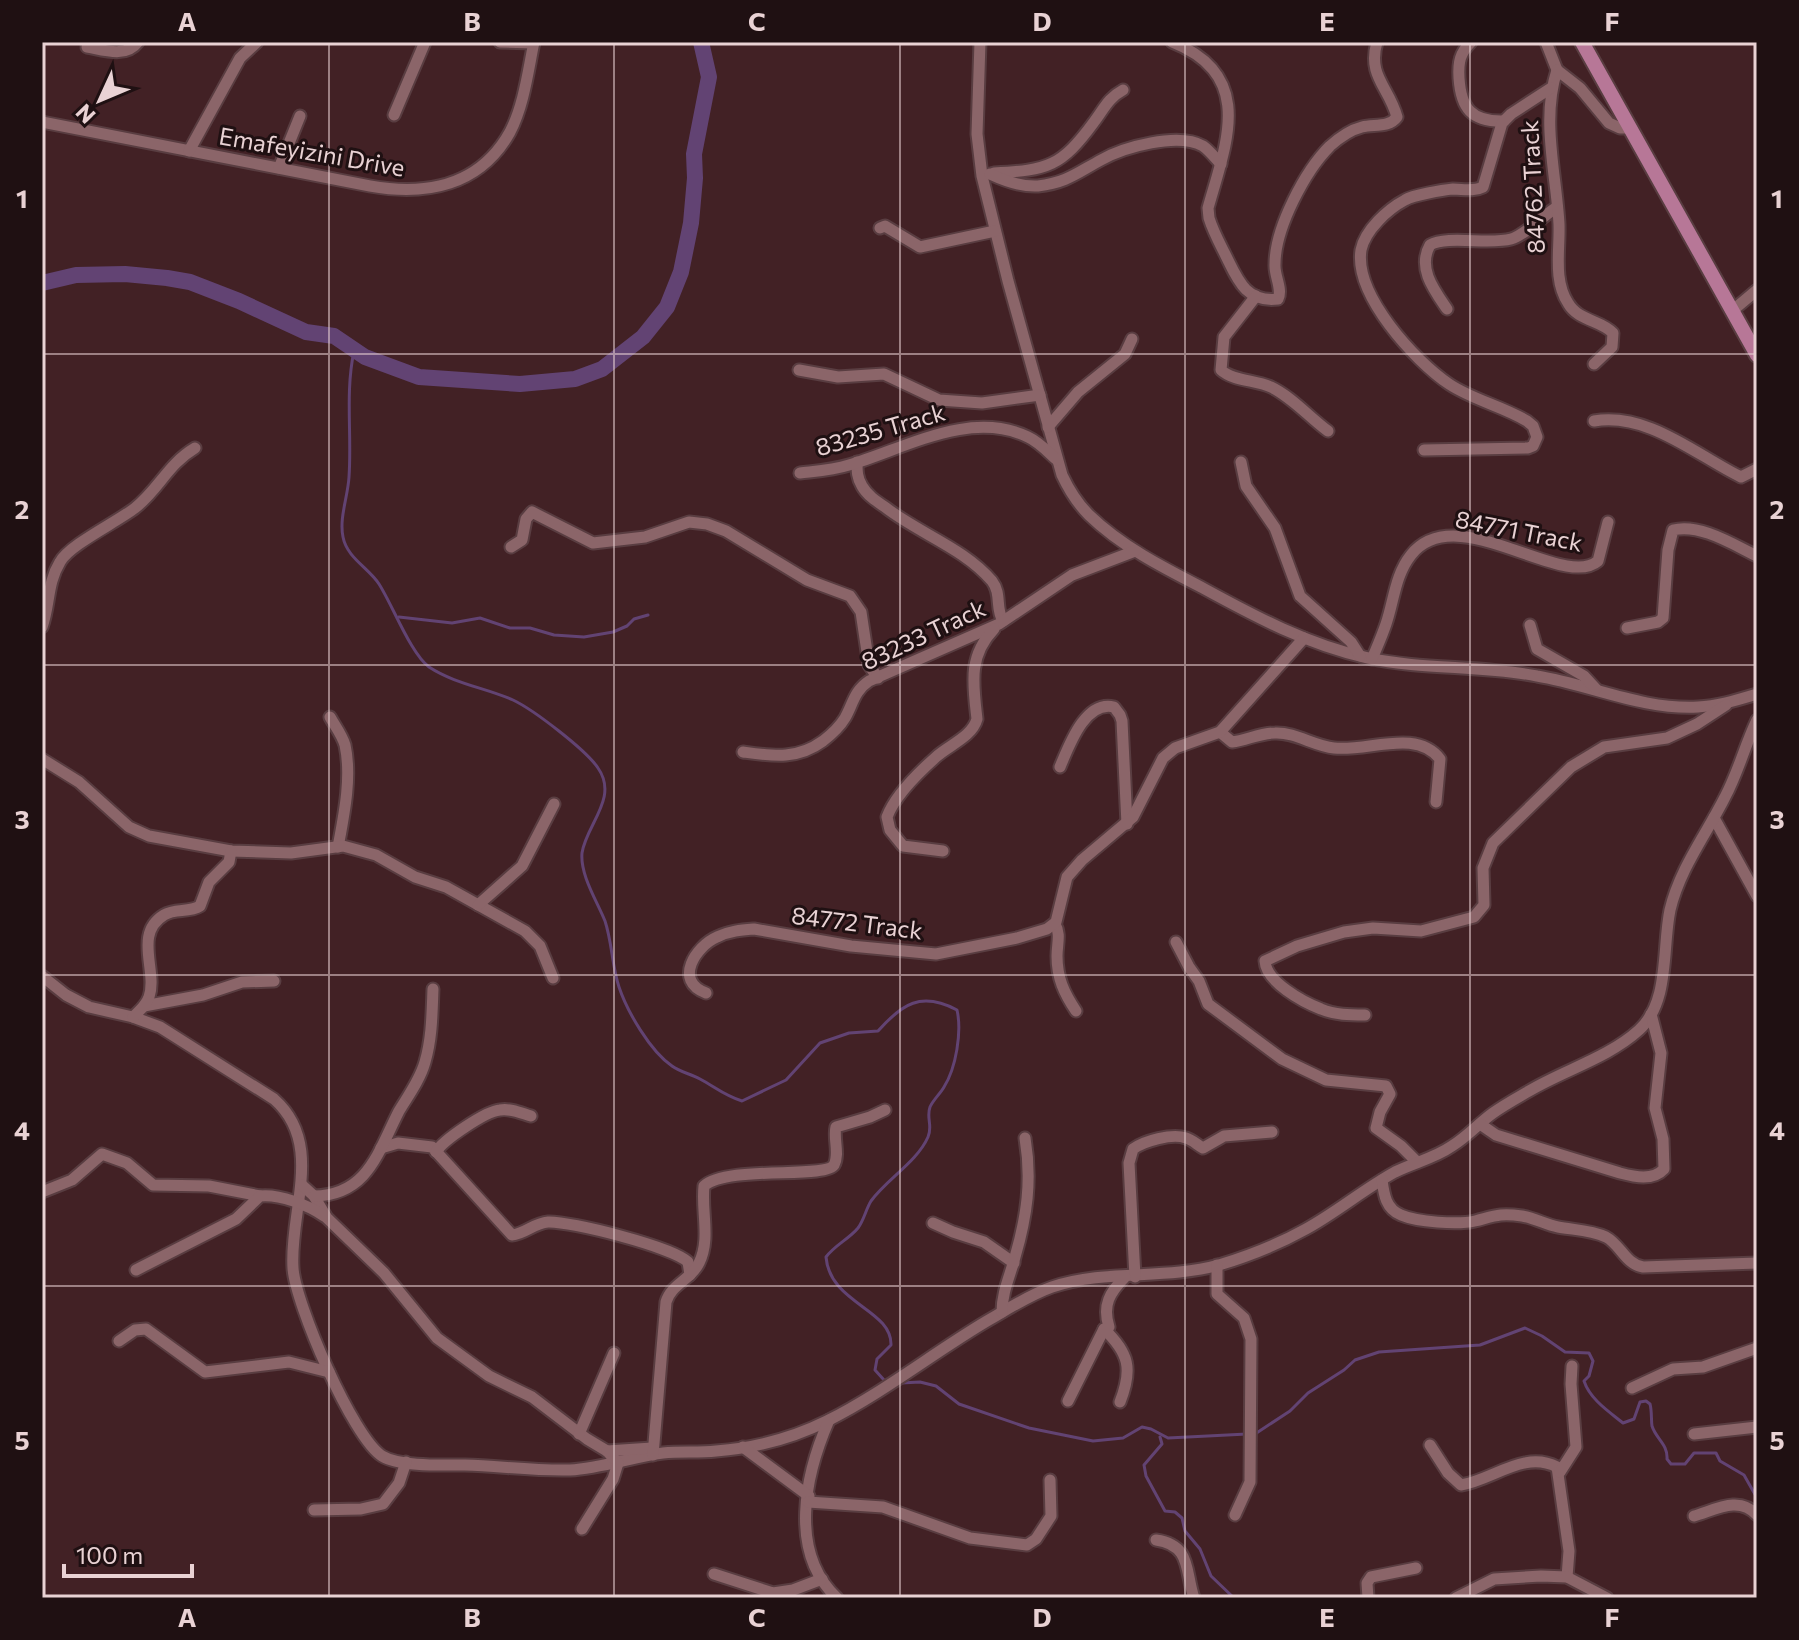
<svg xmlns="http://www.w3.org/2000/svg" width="1799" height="1640" font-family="Commissioner,sans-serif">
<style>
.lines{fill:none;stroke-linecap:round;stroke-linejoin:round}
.stream{stroke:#624373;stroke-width:3}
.river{stroke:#624373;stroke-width:16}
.minor-casing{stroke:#593d41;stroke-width:15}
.major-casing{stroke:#593d41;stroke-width:18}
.minor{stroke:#8b6569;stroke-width:11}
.major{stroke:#b77797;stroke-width:14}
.grid{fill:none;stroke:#e9d2d4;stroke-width:2;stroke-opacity:0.55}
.labels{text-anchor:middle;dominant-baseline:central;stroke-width:6;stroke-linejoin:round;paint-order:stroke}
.street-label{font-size:24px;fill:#e9d2d4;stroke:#1f1012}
.neatline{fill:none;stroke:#e9d2d4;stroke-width:3}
.grid-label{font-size:26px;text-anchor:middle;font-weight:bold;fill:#e9d2d4}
</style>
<rect width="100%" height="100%" fill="#422125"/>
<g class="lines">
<!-- stream -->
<g class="stream">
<path d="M354,351C345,393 352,434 349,477C348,496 339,518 343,537C347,558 369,568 379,584C393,606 411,654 429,667C455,684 486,688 513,700C534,710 586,750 598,768C619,798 586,825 582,853C580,875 597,901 605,921C612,942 612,966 619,987C627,1011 650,1051 672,1066C680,1072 691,1074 700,1079C715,1087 725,1096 742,1101L786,1080L820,1043L849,1033L878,1031C902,1004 921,991 957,1010C962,1032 956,1068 944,1087C940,1094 933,1100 930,1107C926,1118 933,1126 928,1137C917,1162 887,1179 871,1201C866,1209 864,1220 858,1228C849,1239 835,1245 826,1257C830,1304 892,1309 891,1345L877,1359L875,1370L884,1380L890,1381"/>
<path d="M399,617L452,623L480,618L510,628H530L554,635L584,637L613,632L627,626L634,619L648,615"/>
<path d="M901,1383L920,1382L936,1386L959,1404L1029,1428L1093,1441L1123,1438L1142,1427L1151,1429L1168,1438L1247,1434"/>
<path d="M1255,1434L1290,1411L1308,1393L1344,1370L1355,1360L1379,1352L1480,1345L1525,1328L1542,1336L1565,1352L1589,1353L1593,1361L1589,1376L1584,1381C1590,1399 1608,1411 1623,1423L1634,1419L1640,1402L1646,1401L1650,1404C1652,1411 1651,1420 1652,1426C1656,1439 1668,1444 1667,1459L1671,1464H1685L1694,1453H1716L1720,1461L1744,1475L1757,1498"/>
<path d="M1160,1437L1162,1444L1144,1465L1146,1476L1165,1511L1175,1512L1182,1518L1185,1531L1200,1549L1211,1576L1234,1598"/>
</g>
<!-- river -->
<path class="river" d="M42,283L76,275L125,274L167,278L190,282L239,301L306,332L334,336L365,357L419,377L520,384L575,379L602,369L643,337L667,307L681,272L691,223L695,178L694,154L709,77L701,42"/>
<defs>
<g id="minor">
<path d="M500,42L534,43"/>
<path d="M980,42L977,134L982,176L1008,281L1062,475C1069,490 1077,503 1089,515C1121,546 1162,567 1201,587C1254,616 1308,645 1368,658C1423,670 1481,665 1537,676C1591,685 1643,710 1698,707C1718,706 1737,700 1757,694"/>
<path d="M1172,42C1255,75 1227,141 1208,208L1209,218C1213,231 1219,242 1225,254C1237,278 1245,303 1278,299C1283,289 1274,276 1275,264C1275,228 1305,171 1330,146C1339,138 1350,130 1362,127C1374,124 1389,128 1397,117C1389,87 1367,76 1377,42"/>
<path d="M1471,42C1460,53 1458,62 1459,78C1461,108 1471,122 1504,121"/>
<path d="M1546,42L1557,70"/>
<path d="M87,47C104,50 126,58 138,42"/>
<path d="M394,115L425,42"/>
<path d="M42,122L370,186C426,196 480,186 510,132C524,105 528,71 534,42"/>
<path d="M189,151L240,58L257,42"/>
<path d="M279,168L300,116"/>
<path d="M994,173C1048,170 1061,167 1094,122C1104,109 1108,98 1123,90"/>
<path d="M990,174C1005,181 1021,187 1038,186C1066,183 1077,173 1101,160C1124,147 1178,132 1203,146C1210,151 1215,158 1221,164"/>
<path d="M880,228L885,226L920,247L995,231"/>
<path d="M1256,296L1224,337L1221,370C1233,381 1256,380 1271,387C1292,397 1309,417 1328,431"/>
<path d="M1447,309C1434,290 1417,268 1430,245C1447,235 1489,245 1511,239C1525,235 1544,215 1557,207"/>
<path d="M1732,311L1757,290"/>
<path d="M1594,364L1612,347L1613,333C1601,320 1578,321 1568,303C1553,280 1560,250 1559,224C1556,172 1541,120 1557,70L1580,88L1609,123L1620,128H1630"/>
<path d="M799,370L838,377L884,374L939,400L982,403L1040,395"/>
<path d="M1594,421C1648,412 1696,455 1741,477L1757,469"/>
<path d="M1048,427L1078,392L1125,354L1132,339"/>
<path d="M1424,450L1528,448L1533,446L1537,437L1533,426L1527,421C1502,406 1473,400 1449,384C1415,361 1354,295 1361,250C1365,230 1388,209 1405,200C1413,195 1443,190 1453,189C1463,189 1473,192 1483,187L1502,123L1511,114L1551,88"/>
<path d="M857,462C857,471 857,478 862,486C867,495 876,501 885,507C918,533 964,548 992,581C1002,594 995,608 1003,621"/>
<path d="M1241,462L1246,486L1275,528L1300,596L1351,642L1360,656"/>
<path d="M800,473C817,471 833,470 849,465C904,449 970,409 1028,437C1039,442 1048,452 1057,460"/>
<path d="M511,547L522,540L526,519L532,512L593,543L645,537L689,522L707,524L726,531L807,580L850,596L861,612L869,665L878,678"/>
<path d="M1530,625L1537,649L1584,676L1596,689"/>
<path d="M42,627C50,605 47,583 60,562C69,545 117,522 135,508C159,489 168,464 195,448"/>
<path d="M1627,628L1658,622L1663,618L1668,550L1673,530C1700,523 1734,545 1757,556"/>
<path d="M1372,659C1377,647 1382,636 1386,624C1394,601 1395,575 1411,555C1456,498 1563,591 1598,561L1608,522"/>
<path d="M330,717C335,726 342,735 345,745C352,777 344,815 338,847"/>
<path d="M1220,732L1232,742C1247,740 1260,733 1275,733C1295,732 1314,746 1334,748C1368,752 1416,728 1440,759L1436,802"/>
<path d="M743,752C773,756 797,760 823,741C832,734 839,728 845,718C853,704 854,691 869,681L999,624L1072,575L1135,551"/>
<path d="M42,759L79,782L129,827L149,836L231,851L291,853L343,846L376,855L415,877L446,887L525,931L540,946L553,978"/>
<path d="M1060,767C1069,746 1085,700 1114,707L1120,715L1122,721L1127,824"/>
<path d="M1714,818L1757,896"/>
<path d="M943,851L903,846L890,830L887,817C895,795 918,773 936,757C949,745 972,737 977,719C973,684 968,656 994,629"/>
<path d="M478,905L522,866L554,804"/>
<path d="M1055,924C1061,934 1057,944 1057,956C1057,978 1064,993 1076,1011"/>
<path d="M1176,942L1189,967L1199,981L1208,1004L1282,1059L1326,1080L1386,1086L1390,1094L1380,1112L1376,1128L1401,1146L1417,1162"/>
<path d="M42,976L66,995L89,1007L133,1017L160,1027L274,1099C325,1144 289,1211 293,1268C295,1303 353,1438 382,1456C400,1467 444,1465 465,1465C500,1466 535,1471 570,1470C602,1468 632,1457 663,1453C681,1451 698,1453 716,1451C753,1448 793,1438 827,1421C883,1393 933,1353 987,1321C1008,1309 1029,1295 1052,1287C1106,1269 1164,1280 1219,1265C1249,1256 1279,1244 1306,1229C1337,1212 1364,1189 1395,1172C1413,1163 1435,1158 1452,1146C1467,1137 1479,1123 1493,1113C1504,1105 1517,1098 1529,1091C1564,1070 1608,1058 1639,1030C1670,1002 1662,948 1670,910C1680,868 1706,835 1725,797C1738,773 1745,745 1757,720"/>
<path d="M706,993C673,981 696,946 717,937C729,931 742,930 754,929L851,946L936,954L1017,938L1047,929L1056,922L1067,877L1082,860L1133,817L1163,758L1175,748L1220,732L1304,638"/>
<path d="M144,1006L203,995L242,982L274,981"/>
<path d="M1365,1015C1350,1015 1335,1015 1321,1009C1303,1002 1266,982 1265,961L1297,946L1344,932L1373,928L1421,931L1474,917L1484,905L1483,868L1493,843L1571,767L1604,747L1667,738L1697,724L1726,705"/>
<path d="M133,1017C139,1011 146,1006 149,997C158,971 133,934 164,915C175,908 189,913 200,906L209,882L229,862L231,851"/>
<path d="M1480,1124L1496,1135L1620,1173C1635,1177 1653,1181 1664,1169L1663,1139L1655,1108L1661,1053L1651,1014"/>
<path d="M381,1148L398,1143L432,1147L512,1235C525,1234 534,1223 548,1222C570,1221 673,1247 688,1262L690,1275"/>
<path d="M436,1152C443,1140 486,1111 500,1110C510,1108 521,1113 531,1116"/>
<path d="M1382,1180C1384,1195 1386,1209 1401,1215C1417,1222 1458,1225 1475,1221C1495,1216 1499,1213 1522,1216C1535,1218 1546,1225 1558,1227C1574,1230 1591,1230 1606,1237C1621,1245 1625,1264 1643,1267L1757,1263"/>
<path d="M302,1185L314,1196L327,1218L384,1273L437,1338L489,1376L532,1397L587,1439L607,1451L618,1463L613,1479L582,1529"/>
<path d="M42,1192L72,1180L102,1154L127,1163L153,1185L209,1186L260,1196"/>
<path d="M314,1196C368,1195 378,1152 399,1111C408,1096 420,1080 425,1062C432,1038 432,1014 433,989"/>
<path d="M933,1223L953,1232L984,1242L1014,1263"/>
<path d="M1217,1265V1294L1244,1318L1251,1339L1250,1482L1235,1515"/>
<path d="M136,1270L236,1219L260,1196C280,1194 308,1205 324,1216"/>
<path d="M1135,1277L1129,1163L1133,1149C1144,1141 1172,1133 1186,1138C1193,1140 1197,1145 1203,1148L1224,1136L1272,1132"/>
<path d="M1002,1312C1002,1292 1010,1276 1015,1257C1027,1216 1032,1180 1025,1138"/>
<path d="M119,1341L135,1330L146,1329L205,1372L289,1362L329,1372"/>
<path d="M1632,1388L1673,1369L1703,1367L1757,1348"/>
<path d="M1068,1401L1104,1329"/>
<path d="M1120,1402C1133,1369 1129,1353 1104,1329L1109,1327C1102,1305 1110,1292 1125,1277"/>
<path d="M829,1420C805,1475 788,1552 837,1598"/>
<path d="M579,1434L614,1353"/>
<path d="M1694,1434L1757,1427"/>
<path d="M1430,1445L1448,1473L1461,1485C1493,1480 1524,1450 1557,1467L1569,1551L1567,1577"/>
<path d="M743,1447L809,1496"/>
<path d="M607,1451L652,1448"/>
<path d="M653,1455L666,1302C671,1284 691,1280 699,1263C711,1239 701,1211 704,1186C727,1165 825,1179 834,1165C840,1154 833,1138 836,1127L870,1117L885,1110"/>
<path d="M1560,1472L1576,1447L1571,1384L1572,1366"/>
<path d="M808,1502L883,1507L970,1538L1027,1545L1036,1539L1051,1516L1050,1480"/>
<path d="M314,1510L361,1509L383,1504L399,1483L406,1462"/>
<path d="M1694,1516C1715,1510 1739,1495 1757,1515"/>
<path d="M1156,1540C1192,1545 1185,1572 1194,1598"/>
<path d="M714,1574L773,1593L793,1590L822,1579"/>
<path d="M1368,1598L1367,1583L1371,1577L1416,1568"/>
<path d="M1456,1598L1494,1579L1541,1576L1567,1577L1607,1598"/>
</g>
<path id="major" d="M1582,42L1757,355"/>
</defs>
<!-- minor casing -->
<use href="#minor" class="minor-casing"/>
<!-- major casing -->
<use href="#major" class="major-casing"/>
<!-- minor -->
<use href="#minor" class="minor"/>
<!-- major -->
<use href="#major" class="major"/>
</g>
<!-- grid -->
<path class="grid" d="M329,42V1598M614,42V1598M900,42V1598M1185,42V1598M1470,42V1598M42,354H1757M42,665H1757M42,975H1757M42,1286H1757"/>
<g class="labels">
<!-- street labels -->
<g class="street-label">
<text transform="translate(312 151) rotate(10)">Emafeyizini Drive</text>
<text transform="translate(1532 187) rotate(-93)">84762 Track</text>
<text transform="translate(880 429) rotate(-16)">83235 Track</text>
<text transform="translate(1519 530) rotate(11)">84771 Track</text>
<text transform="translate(923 634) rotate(-25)">83233 Track</text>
<text transform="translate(857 922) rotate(7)">84772 Track</text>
</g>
</g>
<!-- border -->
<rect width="1799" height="1640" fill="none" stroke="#1f1012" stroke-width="88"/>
<!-- north arrow -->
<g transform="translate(100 100) rotate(226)" stroke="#1f1012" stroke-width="6" paint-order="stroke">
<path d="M0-6L14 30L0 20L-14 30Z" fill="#e9d2d4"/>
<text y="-12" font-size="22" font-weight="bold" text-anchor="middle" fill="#e9d2d4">N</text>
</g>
<!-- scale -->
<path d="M64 1564v12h128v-12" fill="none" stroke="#e9d2d4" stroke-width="4"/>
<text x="76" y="1564" font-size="24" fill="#e9d2d4" stroke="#1f1012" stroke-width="6" paint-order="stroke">100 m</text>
<rect x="44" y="44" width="1711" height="1552" class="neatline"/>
<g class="grid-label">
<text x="187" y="31">A</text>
<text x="472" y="31">B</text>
<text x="757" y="31">C</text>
<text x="1042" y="31">D</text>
<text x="1327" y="31">E</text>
<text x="1612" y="31">F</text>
<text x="22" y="208">1</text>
<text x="1777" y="208">1</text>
<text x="22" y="519">2</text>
<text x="1777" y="519">2</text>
<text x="22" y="829">3</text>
<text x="1777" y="829">3</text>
<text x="22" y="1140">4</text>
<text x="1777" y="1140">4</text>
<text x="22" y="1450">5</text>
<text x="1777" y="1450">5</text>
<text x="187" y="1627">A</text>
<text x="472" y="1627">B</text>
<text x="757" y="1627">C</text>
<text x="1042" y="1627">D</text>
<text x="1327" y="1627">E</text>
<text x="1612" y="1627">F</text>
</g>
</svg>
